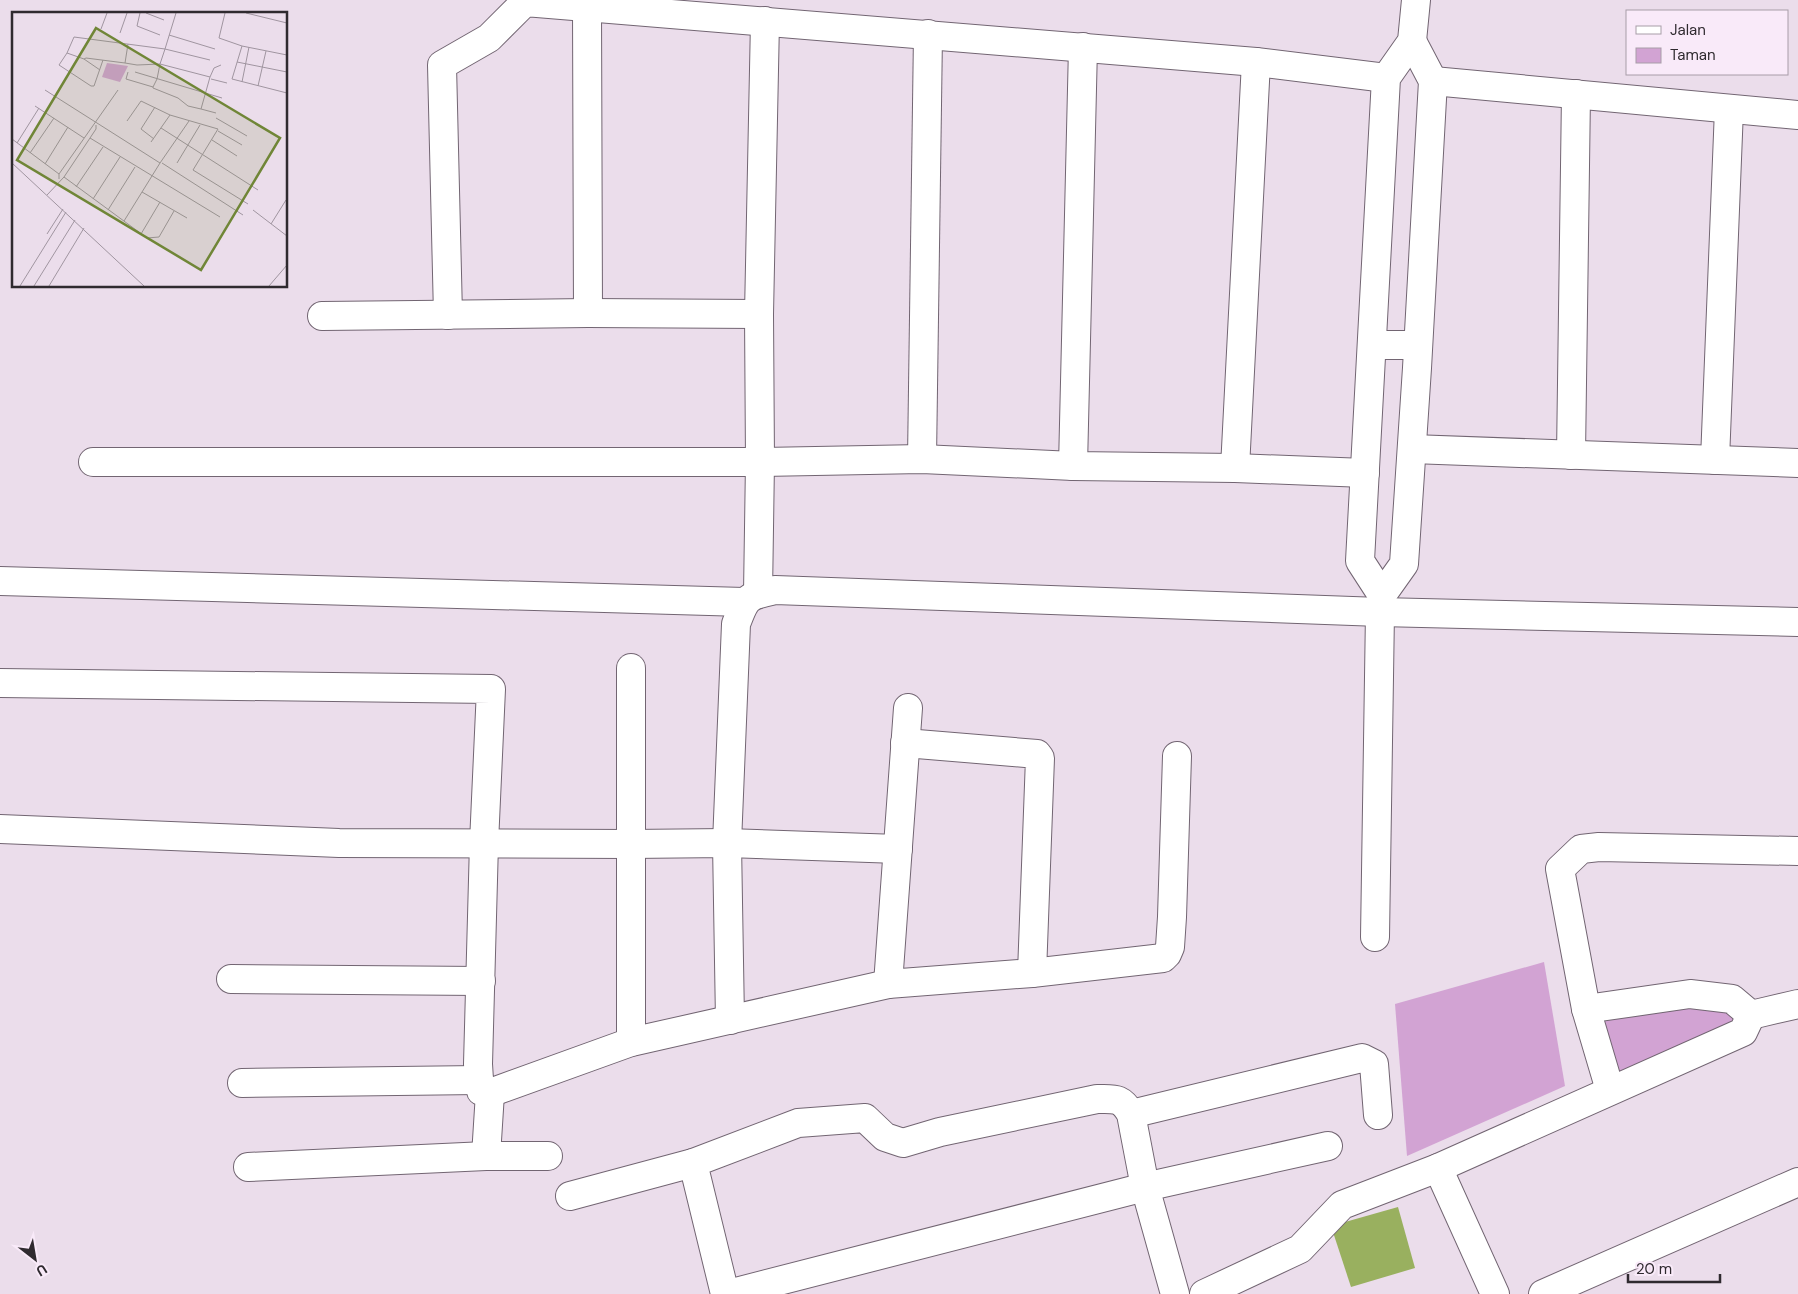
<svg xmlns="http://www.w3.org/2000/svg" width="1798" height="1294" font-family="'DM Sans',sans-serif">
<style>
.green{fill:#d2a3d3}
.building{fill:#99b05f}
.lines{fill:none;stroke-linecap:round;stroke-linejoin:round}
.street-casing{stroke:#726572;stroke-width:30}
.street{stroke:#fff;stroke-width:28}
.inset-road{fill:none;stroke:#a095a0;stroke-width:1}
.view{fill:#708637;fill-opacity:0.15;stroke:#708637;stroke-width:2.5}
.inset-edge{fill:none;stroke:#2f2a2f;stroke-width:2.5}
</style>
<rect width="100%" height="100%" fill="#ebddeb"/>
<!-- green -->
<g class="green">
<path d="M1544,962L1565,1086L1407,1156L1395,1004Z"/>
<path d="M1692,1002L1727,1007L1740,1018L1615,1081L1596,1015Z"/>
</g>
<!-- building -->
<path class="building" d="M1398,1207L1415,1268L1351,1287L1331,1226Z"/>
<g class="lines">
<defs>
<g id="street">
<path d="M587,8L588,313"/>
<path d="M1433,81L1798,115"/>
<path d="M448,315L442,65L489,38L525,2L1256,62L1386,78"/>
<path d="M322,316L588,313L759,314"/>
<path d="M1372,345H1417"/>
<path d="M1412,449L1798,463"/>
<path d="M1571,455L1576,94"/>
<path d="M922,459L928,34"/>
<path d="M1715,460L1729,109"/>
<path d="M93,462H760L922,459L1073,466L1235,468L1365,473"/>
<path d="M1073,466L1083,47"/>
<path d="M1235,468L1256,62"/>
<path d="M0,581L744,602"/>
<path d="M758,594L760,462L759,314L765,21"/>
<path d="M1382,595L1360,561L1386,78L1412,41L1416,0"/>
<path d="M631,668V1042"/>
<path d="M0,683L491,689L484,843L478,1064L479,1080L481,1091L490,1093L498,1090L631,1042L888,984"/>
<path d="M908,708L888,984L1032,973L1163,958L1167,954L1170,947L1172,917L1177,756"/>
<path d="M905,743L1037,754L1040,758L1032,973"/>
<path d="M0,829L339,843L630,844L727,843L898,849"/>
<path d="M1375,937L1380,612L1382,595L1404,564L1417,368L1433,81L1412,41"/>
<path d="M231,979L481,981"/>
<path d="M1586,1009L1690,994L1732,999L1751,1015"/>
<path d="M1751,1015L1798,1004"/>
<path d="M730,1020L727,843L736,624C746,597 747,596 775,590L1380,612L1798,622"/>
<path d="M242,1083L479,1080"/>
<path d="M1610,1090L1586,1009L1560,869L1581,849L1599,847L1798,851"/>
<path d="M1131,1114L1362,1058L1374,1064L1378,1115"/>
<path d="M486,1156L490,1093"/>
<path d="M248,1167L486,1156H548"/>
<path d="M1438,1168L1495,1294"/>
<path d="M570,1196L693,1163"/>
<path d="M725,1294L693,1163L798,1123L865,1118L885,1137L903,1143L940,1132L1097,1099C1115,1099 1121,1097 1131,1114L1145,1187L1175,1294"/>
<path d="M728,1294L1145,1187L1328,1146"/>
<path d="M1204,1294L1300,1249L1342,1205L1438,1168L1743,1032L1751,1015"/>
<path d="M1543,1294L1798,1182"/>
</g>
</defs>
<!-- street casing -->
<use href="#street" class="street-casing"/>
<!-- street -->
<use href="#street" class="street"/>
</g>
<!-- overview -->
<g transform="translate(12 12)">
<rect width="275" height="275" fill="#ebddeb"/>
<path d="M95,51L116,54L108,70L90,65Z" fill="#d2a3d3"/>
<path class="inset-road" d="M128,1L125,14L148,23M134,1L152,8M213,1L207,26L230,34M234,1L275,11M89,17L95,1M108,21L115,1M157,23L203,37M55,41L62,25L153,37L198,48M275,43L230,34L220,67L275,81M72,47L88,58M91,48L82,74H79L47,53L55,41L72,47L74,46L113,51L125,53L148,52L198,65L189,97L176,94L166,86L141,76V75L145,67L148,52L153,37L164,1M225,50L275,60M113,51L116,32M116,60L114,67L141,75M123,60L210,86M198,65L202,56L209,53M199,67L215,71M230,70L237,35M246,74L254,39M33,78L148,151L177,109M23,94L72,126M189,97L204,101M158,103L206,117L181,158L236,192M204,106L235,124M115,109L129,89L158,103L139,130M149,116L246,178M206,119L230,133M78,126L208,205M0,127L47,162M142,127L129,117L143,95M200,128L225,144M5,131L27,96M18,141L42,106M0,151L132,274M150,151L231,203M165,151L188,113M33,152L56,115M52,165L135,226L147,225L162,199M47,167V162L106,78M64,175L91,135M130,180L175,206M35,183L52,165L84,117V113M81,187L108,145M96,198L123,155M241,198L275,224M112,209L148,151M259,212L274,188M35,222L51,197M129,222L148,190M8,274L54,200M22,274L63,208M37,274L72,216M257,274L275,253"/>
<path class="view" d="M84,16L268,126L189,258L5,148Z"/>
<rect width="275" height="275" class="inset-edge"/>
</g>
<!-- legend -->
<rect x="1626" y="10" width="162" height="65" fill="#f9eaf9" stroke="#a89da8"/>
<rect x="1636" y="26" width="25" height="8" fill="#ffffff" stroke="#a89da8"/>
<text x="1670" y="35" font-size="15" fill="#2f2a2f">Jalan</text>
<rect x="1636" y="48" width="25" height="15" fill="#d2a3d3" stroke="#a89da8"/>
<text x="1670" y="60" font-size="15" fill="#2f2a2f">Taman</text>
<!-- north arrow -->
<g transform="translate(35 1259) rotate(149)" stroke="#f9eaf9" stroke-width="4" paint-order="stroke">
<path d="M0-4L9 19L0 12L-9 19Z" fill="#2f2a2f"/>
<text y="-8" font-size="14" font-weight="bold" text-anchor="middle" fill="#2f2a2f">U</text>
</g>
<!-- scale -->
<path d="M1628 1274v8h92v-8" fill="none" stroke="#2f2a2f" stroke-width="2.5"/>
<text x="1636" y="1274" font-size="15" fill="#2f2a2f" stroke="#f9eaf9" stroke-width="4" paint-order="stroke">20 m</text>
</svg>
